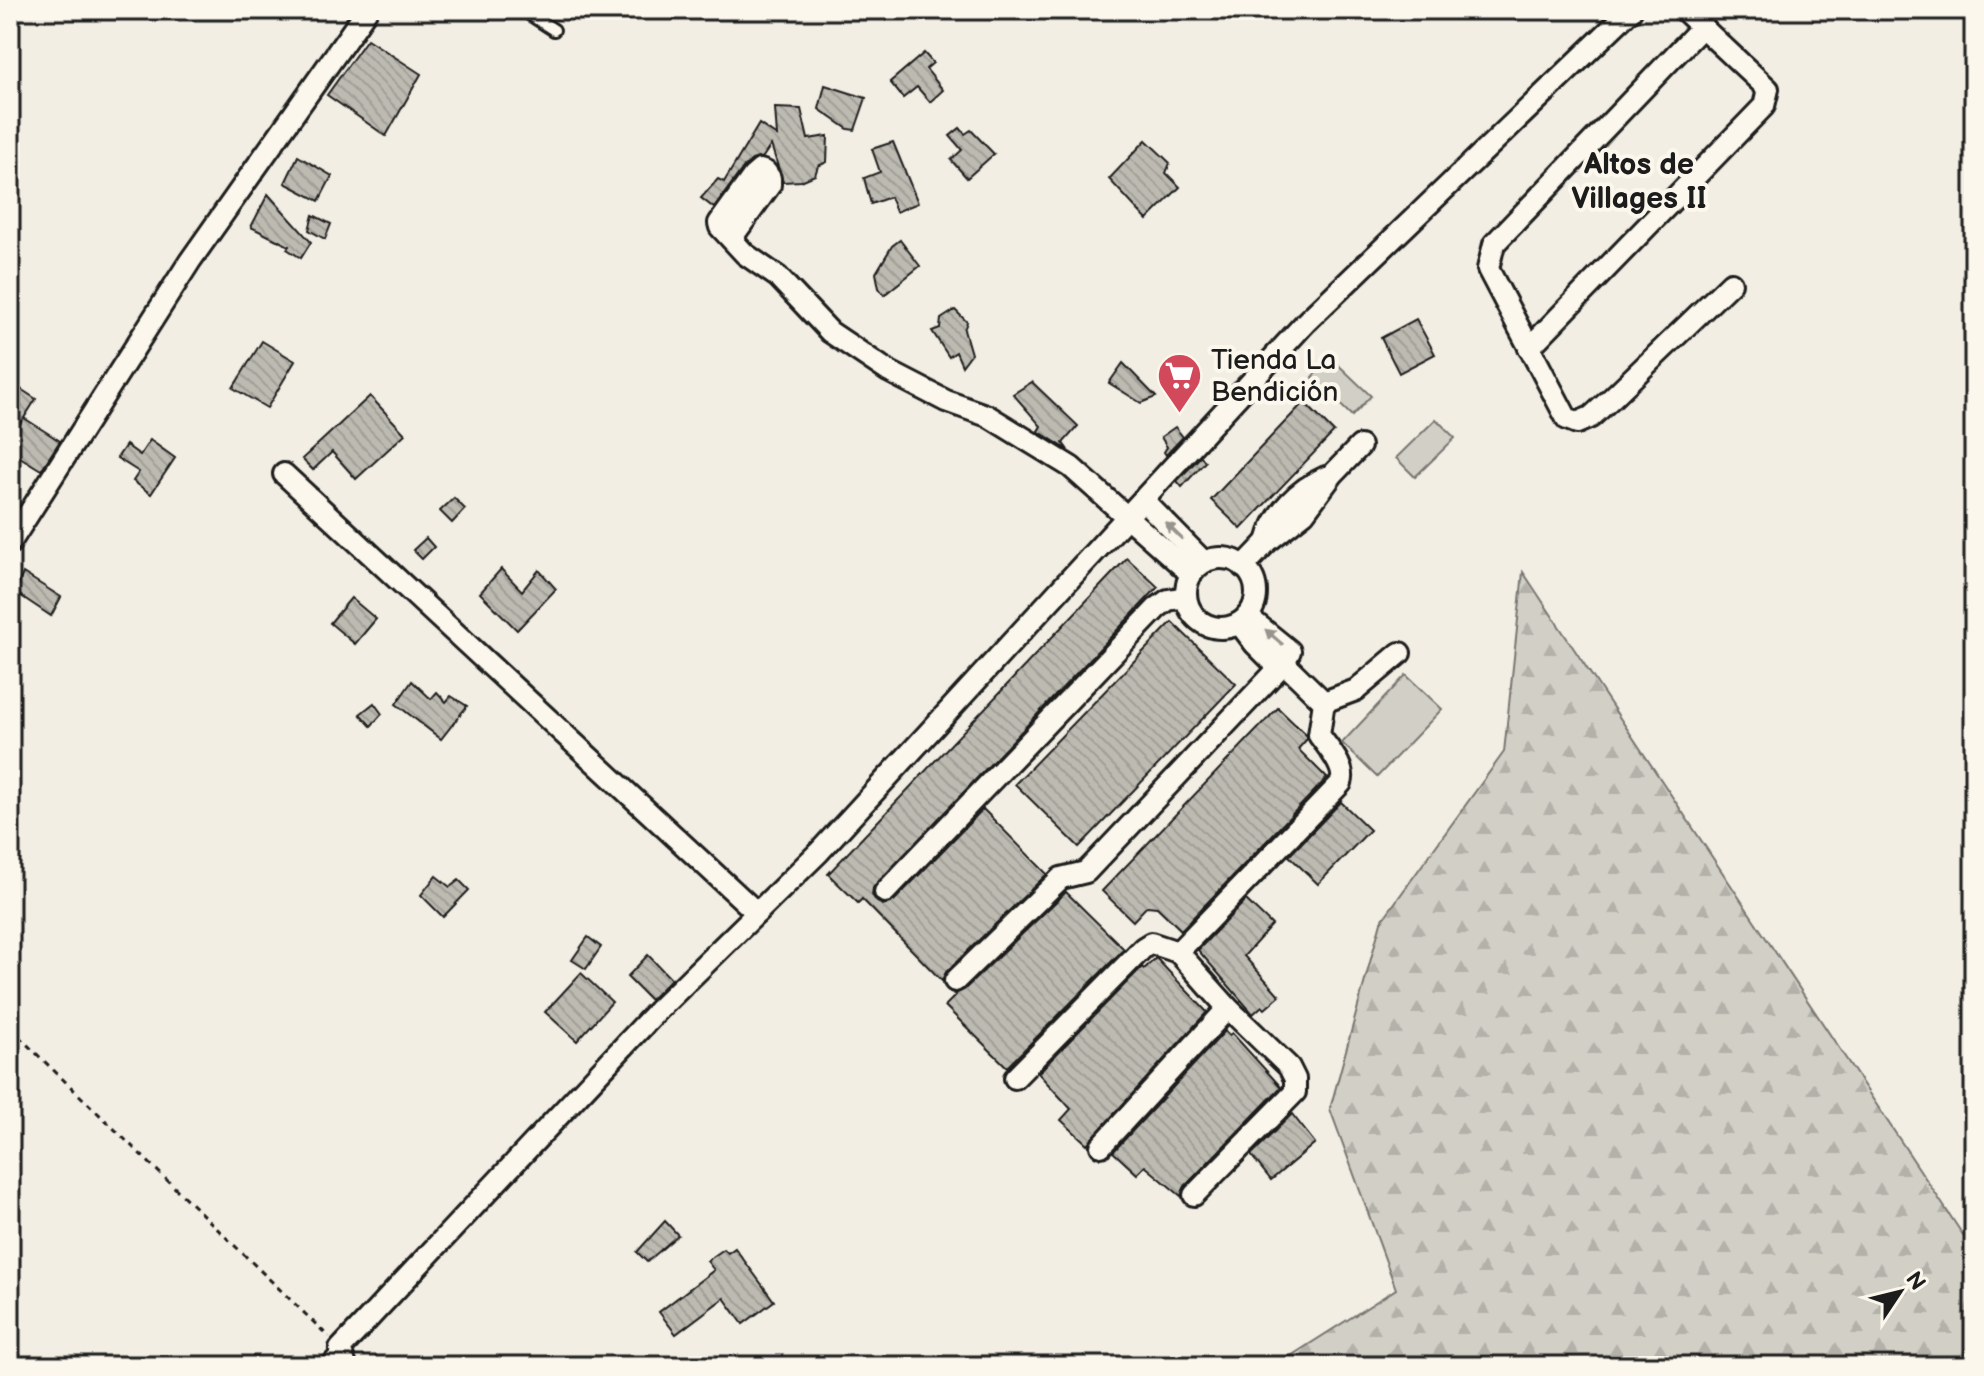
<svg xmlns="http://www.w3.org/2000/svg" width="1984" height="1376" font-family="'Balsamiq Sans',sans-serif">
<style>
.forest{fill:url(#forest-firs);stroke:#777671;stroke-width:2}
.pitch{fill:#d2cfc6;stroke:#777671;stroke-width:2}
.building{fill:url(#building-back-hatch);stroke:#1c1c1c;stroke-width:2}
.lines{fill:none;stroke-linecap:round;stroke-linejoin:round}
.lane-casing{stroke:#1c1c1c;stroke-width:16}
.street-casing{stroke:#1c1c1c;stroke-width:26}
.path{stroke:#1c1c1c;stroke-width:3;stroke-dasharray:6 6;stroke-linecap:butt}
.lane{stroke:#fbf7ec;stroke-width:10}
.street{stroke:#fbf7ec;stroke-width:20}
.oneway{fill:#97948e}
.labels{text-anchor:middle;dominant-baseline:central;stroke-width:8;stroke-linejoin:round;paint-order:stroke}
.poi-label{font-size:28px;fill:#1c1c1c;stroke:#fbf7ec;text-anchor:start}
.neighbourhood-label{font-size:30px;font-weight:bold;fill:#1c1c1c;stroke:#fbf7ec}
</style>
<defs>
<pattern id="forest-firs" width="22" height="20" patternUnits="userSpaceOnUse" patternTransform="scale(2)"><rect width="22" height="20" fill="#d2cfc6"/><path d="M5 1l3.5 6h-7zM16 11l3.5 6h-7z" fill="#b4b1aa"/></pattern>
<pattern id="building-back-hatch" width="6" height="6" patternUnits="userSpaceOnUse" patternTransform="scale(2)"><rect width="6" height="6" fill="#bdbab1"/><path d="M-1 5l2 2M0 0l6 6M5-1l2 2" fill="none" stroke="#a29f98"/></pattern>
</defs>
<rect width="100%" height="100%" fill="#f2eee4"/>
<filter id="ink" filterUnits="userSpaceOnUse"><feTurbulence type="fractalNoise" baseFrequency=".0125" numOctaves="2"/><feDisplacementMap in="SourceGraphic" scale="16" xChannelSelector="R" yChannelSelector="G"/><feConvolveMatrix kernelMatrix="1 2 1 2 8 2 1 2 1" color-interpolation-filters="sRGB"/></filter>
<g filter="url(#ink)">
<!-- forest -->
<path class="forest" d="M1523,572L1967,1241L1974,1237V1366H1275L1396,1289L1330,1109L1381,922L1504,752Z"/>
<!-- pitch -->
<g class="pitch">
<path d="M1330,357L1371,396L1352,416L1312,377Z"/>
<path d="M1436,419L1455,438L1415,477L1396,458Z"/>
<path d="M1406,675L1442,709L1377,777L1342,743Z"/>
</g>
<!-- building -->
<g class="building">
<path d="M367,39L421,74L386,136L327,95Z"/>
<path d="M924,53L933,63L926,69L943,90L930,102L917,87L903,98L890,82Z"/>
<path d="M825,85L866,98L855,130L848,129L819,109Z"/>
<path d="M775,108L801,109L808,139L828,136L827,162L818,166L815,175L801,181L783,182L771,145L763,157L752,160L743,168L714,208L701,198L718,179L724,182L759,124L777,136Z"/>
<path d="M960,128L965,134L971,130L994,154L967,178L951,160L962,150L950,136Z"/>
<path d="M1146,140L1170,163L1166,173L1180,187L1147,220L1109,179Z"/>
<path d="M893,142L918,203L896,212L890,197L871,204L864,178L880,172L872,149Z"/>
<path d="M298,156L332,176L319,201L285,183Z"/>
<path d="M268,194L311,242L301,258L287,249L289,246L251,227Z"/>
<path d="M313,215L331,224L325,239L309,230Z"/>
<path d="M900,240L920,266L884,295L879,288L876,273L892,246Z"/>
<path d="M955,310L967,322L964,330L971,354L962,366L956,352L949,357L932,331L940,328L941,319Z"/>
<path d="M1416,319L1435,354L1399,373L1381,338Z"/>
<path d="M262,341L295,361L267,408L233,388Z"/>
<path d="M1123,363L1156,397L1141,403L1109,383Z"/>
<path d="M10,382L36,399L24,418L60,441L41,470L10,451V440L23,419L21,422L10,415Z"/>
<path d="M1032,382L1078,426L1063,443L1068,450L1038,431L1041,426L1013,394Z"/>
<path d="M370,396L405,434L356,479L332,452L313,470L302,459Z"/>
<path d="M1304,402L1334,432L1241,529L1211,500Z"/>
<path d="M1175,427L1183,437L1166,455L1164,452L1167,447L1161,437Z"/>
<path d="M150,440L175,458L151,494L133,481L139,472L117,458L126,445L140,455Z"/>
<path d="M1201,456L1205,462L1182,487L1177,481Z"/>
<path d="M454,498L465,509L452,523L440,511Z"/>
<path d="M426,538L434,547L422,559L413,550Z"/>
<path d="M1127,558L1158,587L873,888L872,895L877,902L883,905L894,901L983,809L1047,874L946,972L942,981L862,899L858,903L828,874Z"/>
<path d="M501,569L522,591L539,570L556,589L517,630L480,593Z"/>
<path d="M23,573L61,597L51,616L15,592Z"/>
<path d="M351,598L376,619L355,644L330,623Z"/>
<path d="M1172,622L1236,684L1079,847L1015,784Z"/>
<path d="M412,681L431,699L437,692L446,702L451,696L467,706L441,739L396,704Z"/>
<path d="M374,703L382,714L371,726L360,714Z"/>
<path d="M1278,708L1307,736V739L1298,749L1327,778L1181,930L1157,907L1147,906L1133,921L1102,891Z"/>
<path d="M1341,802L1370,830L1318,884L1289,856Z"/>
<path d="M436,876L450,887L459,880L469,890L443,917L421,895Z"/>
<path d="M1066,892L1124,949L1007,1067L945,1006L956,995L954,994L964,990Z"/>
<path d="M1246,900L1272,925L1244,956L1280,996L1265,1009L1262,1006L1253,1014L1198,950Z"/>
<path d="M588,937L601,947L586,969L572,960Z"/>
<path d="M648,955L671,979L650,1000L627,977Z"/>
<path d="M1156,958L1207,1012L1087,1144L1061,1120L1071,1109L1038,1073L1142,967L1144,969Z"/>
<path d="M581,973L612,1002L577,1041L545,1012Z"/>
<path d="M1225,1031L1229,1035L1232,1033L1281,1087L1185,1186L1181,1196L1145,1166L1137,1174L1113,1152Z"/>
<path d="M1292,1114L1315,1143L1271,1180L1251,1155Z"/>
<path d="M665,1221L678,1235L647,1262L637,1252Z"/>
<path d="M735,1248L774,1301L743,1324L724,1298L676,1334L659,1312L714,1270L707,1261L724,1249L728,1253Z"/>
</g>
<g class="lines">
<defs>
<g id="lane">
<path d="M523,10L554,30"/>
<path d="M33,1363L38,1366"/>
<path d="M324,1366L339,1350"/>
</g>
<g id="street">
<path d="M1703,26L1494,244L1488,269L1567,419L1577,423L1591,417L1613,397L1731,283"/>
<path d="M731,239L770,185V178L766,172L760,170L753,176L719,223L720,227L745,254L778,277L830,332L888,371L946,401L988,416L1071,467L1191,574"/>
<path d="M1529,348L1764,106L1768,89L1684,10"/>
<path d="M284,474L757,913"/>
<path d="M1143,500L1204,562"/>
<path d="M1267,542C1274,513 1299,489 1326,477"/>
<path d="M10,543L190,261L367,10"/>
<circle cx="1221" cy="593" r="35"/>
<path d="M1243,567L1267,542L1304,513L1333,474L1360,446"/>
<path d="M1324,702L1356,690L1400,653"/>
<path d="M885,892L1157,608L1168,600L1186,597"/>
<path d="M955,981L1061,878L1086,872L1284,663L1290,651L1247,616"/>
<path d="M1015,1078L1143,948L1151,943L1178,952"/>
<path d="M1101,1146L1228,1008"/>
<path d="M1194,1195L1295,1092V1079L1289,1067L1228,1008L1178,952L1341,783C1347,768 1328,748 1319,735L1324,702L1284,663L1276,665L1255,644L1239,623"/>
<path d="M346,1366L340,1349L657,1011L819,852L1306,322L1631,10"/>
</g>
</defs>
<!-- lane casing -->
<use href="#lane" class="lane-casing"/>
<!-- street casing -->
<use href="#street" class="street-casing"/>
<!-- path -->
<path class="path" d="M10,1028L329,1337"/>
<!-- lane -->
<use href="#lane" class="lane"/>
<!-- street -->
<use href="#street" class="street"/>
</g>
<!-- one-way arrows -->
<defs><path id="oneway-solid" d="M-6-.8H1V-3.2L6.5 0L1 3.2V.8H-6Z" transform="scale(2)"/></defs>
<g class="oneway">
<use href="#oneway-solid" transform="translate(1174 531) rotate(-135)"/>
<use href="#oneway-solid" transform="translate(1274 637) rotate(-139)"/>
</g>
</g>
<!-- icons -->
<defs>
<symbol id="supermarket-pin" viewBox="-11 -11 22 30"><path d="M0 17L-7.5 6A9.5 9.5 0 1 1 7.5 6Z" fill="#d1495b" stroke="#fbf7ec"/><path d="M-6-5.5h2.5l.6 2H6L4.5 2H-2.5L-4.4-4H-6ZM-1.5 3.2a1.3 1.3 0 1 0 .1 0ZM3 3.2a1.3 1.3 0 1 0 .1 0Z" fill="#fff"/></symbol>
</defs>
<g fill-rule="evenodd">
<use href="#supermarket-pin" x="1154" y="350" width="51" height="69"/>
</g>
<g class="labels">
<!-- poi labels -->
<g class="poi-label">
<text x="1211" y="360">Tienda La<tspan x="1211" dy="32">Bendición</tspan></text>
</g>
<!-- neighbourhood labels -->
<g class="neighbourhood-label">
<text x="1639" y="165">Altos de<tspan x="1639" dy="34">Villages II</tspan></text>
</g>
</g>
<!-- margin -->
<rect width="1984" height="1376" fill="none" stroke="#fbf7ec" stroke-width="40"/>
<rect x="20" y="20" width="1944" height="1336" fill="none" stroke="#1c1c1c" stroke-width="3" filter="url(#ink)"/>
<!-- north arrow -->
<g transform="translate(1900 1292) rotate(55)" stroke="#fbf7ec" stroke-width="6" paint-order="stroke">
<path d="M0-6L14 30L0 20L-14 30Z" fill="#1c1c1c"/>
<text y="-12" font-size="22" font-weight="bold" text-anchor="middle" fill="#1c1c1c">N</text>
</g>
</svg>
